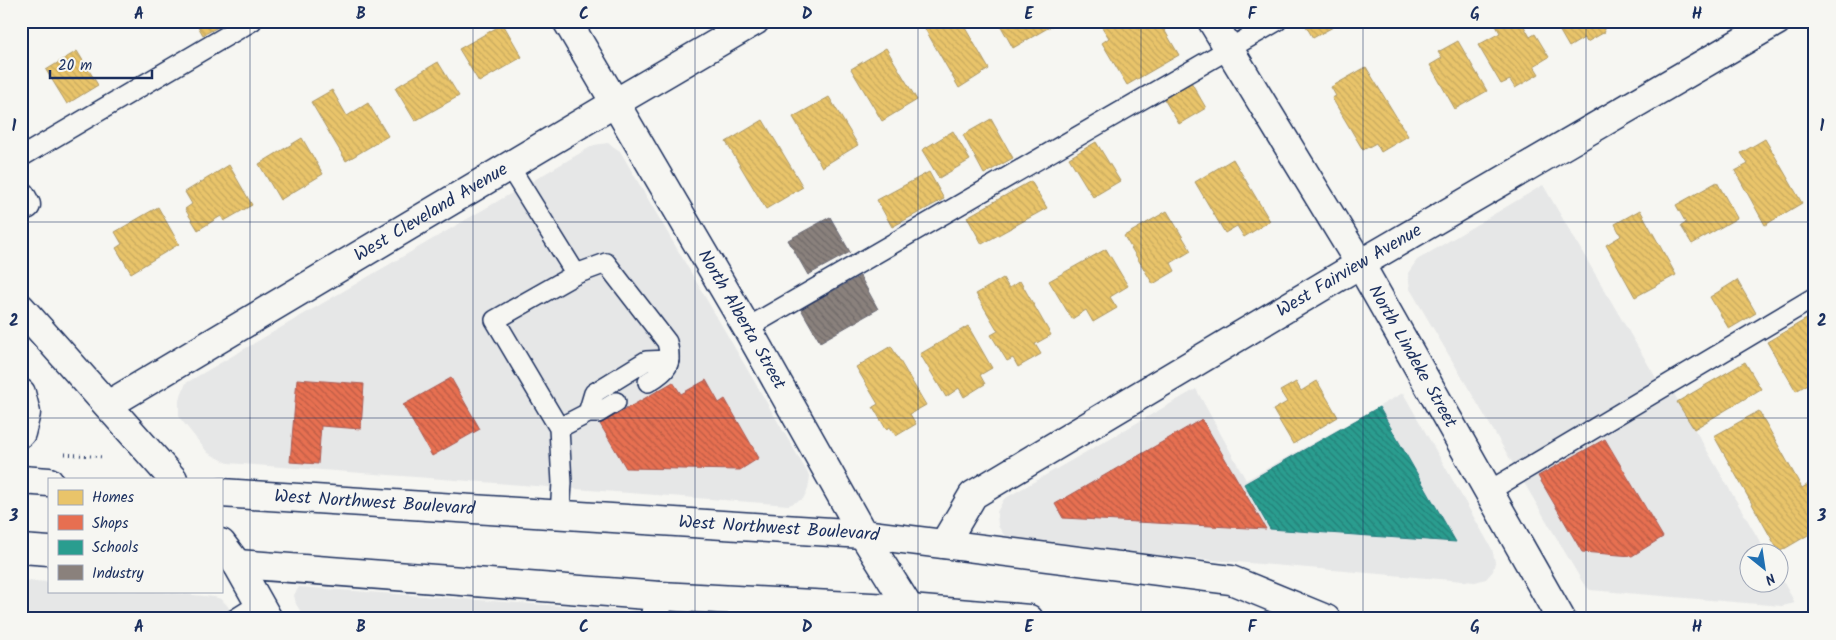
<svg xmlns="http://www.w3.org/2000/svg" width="1836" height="640" font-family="Kalam,sans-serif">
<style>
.built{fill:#e6e7e7}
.homes{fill:url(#homes-back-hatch);stroke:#ab9766}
.shops{fill:url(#shops-back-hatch);stroke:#aa5c55}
.schools{fill:url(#schools-back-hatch);stroke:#267c80}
.industry{fill:url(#industry-back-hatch);stroke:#696873}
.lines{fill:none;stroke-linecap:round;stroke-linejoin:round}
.service-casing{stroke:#1b2f5e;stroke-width:22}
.minor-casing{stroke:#1b2f5e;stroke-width:31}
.secondary-casing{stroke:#1b2f5e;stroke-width:31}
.primary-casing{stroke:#1b2f5e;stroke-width:31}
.path{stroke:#1b2f5e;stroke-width:3;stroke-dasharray:1 4;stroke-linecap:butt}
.service{stroke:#f6f6f2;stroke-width:19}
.minor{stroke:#f6f6f2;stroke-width:28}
.secondary{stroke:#f6f6f2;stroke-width:28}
.primary{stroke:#f6f6f2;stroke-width:28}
.grid{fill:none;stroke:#1b2f5e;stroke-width:1;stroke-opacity:0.55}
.labels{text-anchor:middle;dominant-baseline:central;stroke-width:5;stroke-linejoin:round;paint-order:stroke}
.street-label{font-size:18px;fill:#1b2f5e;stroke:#f6f6f2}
.neatline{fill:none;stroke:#1b2f5e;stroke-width:2}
.grid-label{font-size:16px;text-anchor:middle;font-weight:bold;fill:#1b2f5e}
</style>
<defs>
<pattern id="homes-back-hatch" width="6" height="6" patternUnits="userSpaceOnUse" patternTransform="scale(1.25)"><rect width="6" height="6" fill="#e9c46a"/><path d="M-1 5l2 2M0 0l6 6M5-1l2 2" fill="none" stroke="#c7a95e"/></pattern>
<pattern id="shops-back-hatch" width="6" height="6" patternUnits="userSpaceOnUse" patternTransform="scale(1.25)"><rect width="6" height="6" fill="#e76f51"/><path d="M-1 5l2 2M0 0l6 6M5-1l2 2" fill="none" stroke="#ba5c46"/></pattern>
<pattern id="schools-back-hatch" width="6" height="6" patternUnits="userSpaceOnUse" patternTransform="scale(1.25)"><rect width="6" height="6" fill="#2a9d8f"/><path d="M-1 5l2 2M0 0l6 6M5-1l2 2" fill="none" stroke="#238078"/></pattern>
<pattern id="industry-back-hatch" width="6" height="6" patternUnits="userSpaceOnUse" patternTransform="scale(1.25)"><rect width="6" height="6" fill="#8a817c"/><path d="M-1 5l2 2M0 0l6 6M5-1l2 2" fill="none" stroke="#706a69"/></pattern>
</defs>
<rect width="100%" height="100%" fill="#f6f6f2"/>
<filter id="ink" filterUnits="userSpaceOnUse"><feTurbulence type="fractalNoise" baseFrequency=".02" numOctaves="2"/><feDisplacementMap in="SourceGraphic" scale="10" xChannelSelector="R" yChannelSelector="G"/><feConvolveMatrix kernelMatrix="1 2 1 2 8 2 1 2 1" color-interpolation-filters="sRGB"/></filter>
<g filter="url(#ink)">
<!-- built -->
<g class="built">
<path d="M608,143L620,151L810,477L808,489L803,499L789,505L228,463L208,453L179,417V400L186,383L594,145Z"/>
<path d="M1543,185L1666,395L1673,392L1766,552H1748V582H1778L1779,574L1795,603L1782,606L1590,590L1583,583L1410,289L1408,273L1417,260Z"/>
<path d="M1196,389L1246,480L1403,393L1492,549L1495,562L1493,571L1486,579L1475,582L1021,544L1006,538L998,526L997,512L1004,499Z"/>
<path d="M21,580L49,582V591H153L214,597L221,599L227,605L235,619H21Z"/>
<path d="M299,587L741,619H305L296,604L294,595Z"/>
</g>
<!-- homes -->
<g class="homes">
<path d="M195,21H229L203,35Z"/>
<path d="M938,21H961L989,69L959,88L925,29Z"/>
<path d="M998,21H1060L1013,48Z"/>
<path d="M1098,21H1132L1134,24L1138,21H1159L1179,55L1127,85L1102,43L1109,38Z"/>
<path d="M1303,21H1344L1313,38Z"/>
<path d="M1495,21H1521L1530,37L1535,34L1549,57L1534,66L1539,74L1515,88L1510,80L1501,84L1478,45L1500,33L1494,22Z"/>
<path d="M1554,21H1614L1603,27L1605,32L1587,42L1584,38L1569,47Z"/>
<path d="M503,24L522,57L479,82L459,49Z"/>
<path d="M1458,41L1487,91L1455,109L1430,65L1442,58L1438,52Z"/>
<path d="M886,48L917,100L882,121L851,69Z"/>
<path d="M77,51L98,85L67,104L46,70Z"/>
<path d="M438,62L459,96L415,121L395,88Z"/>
<path d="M1366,67L1408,136L1381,152L1376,143L1363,150L1332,98L1336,96L1331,87Z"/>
<path d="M1191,82L1206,108L1179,124L1164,99Z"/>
<path d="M332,90L347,116L368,103L388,136L346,161L311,102Z"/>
<path d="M829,97L858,145L822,167L793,117Z"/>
<path d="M991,119L1013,158L984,174L963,135Z"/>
<path d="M763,120L803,187L766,209L726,142Z"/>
<path d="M1815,125V143L1807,130Z"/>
<path d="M953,131L970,160L939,178L922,150Z"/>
<path d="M302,138L323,174L280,200L259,164Z"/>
<path d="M1765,139L1802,203L1765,225L1735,171L1748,164L1741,153Z"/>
<path d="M1096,142L1120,181L1093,197L1069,158Z"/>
<path d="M1233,159L1270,221L1244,237L1237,226L1225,233L1195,182Z"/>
<path d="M229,165L252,205L224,221L221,216L198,230L185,209L192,204L185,192Z"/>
<path d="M929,172L944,199L892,227L877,200Z"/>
<path d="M1031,181L1047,208L982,244L967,217Z"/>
<path d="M1717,182L1737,218L1692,244L1681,226L1686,223L1676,205Z"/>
<path d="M158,207L179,244L131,273L116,248L122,244L115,232Z"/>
<path d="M1640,210L1676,275L1635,297L1606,245L1621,236L1615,224Z"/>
<path d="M1167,211L1191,251L1171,263L1175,271L1153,284L1124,236Z"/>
<path d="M1106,249L1128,286L1110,297L1117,308L1093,322L1086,310L1072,319L1049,281Z"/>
<path d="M1003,278L1009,288L1020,281L1051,335L1035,344L1041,354L1018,367L1013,358L1007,361L991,335L998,331L976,294Z"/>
<path d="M1737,280L1756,313L1729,329L1710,297Z"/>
<path d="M1815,314V380L1796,391L1767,342Z"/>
<path d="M968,326L992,368L980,375L985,384L964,397L959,388L946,397L920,354Z"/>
<path d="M891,346L926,405L910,414L916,424L896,436L890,427L886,429L873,407L878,404L856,367Z"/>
<path d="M1745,362L1761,389L1694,429L1677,402Z"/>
<path d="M1317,381L1338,417L1293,444L1273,410L1287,402L1280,391L1296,382L1301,391Z"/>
<path d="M1759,411L1802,488L1815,480V497L1810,500L1815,508V531L1779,552L1714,436Z"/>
</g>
<!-- shops -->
<g class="shops">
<path d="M451,378L480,429L432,456L403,405Z"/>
<path d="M297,379L364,384L361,429L321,426L318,464L290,462Z"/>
<path d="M706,380L719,403L725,399L759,458L740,470L626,468L600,424L673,382L681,394Z"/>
<path d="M1202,419L1266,529L1063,518L1055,504Z"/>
<path d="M1605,439L1663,537L1632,556L1582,552L1538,476Z"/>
</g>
<!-- schools -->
<path class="schools" d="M1379,407L1456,542L1270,529L1244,484Z"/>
<!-- industry -->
<g class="industry">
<path d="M830,217L850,252L808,275L788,240Z"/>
<path d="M860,276L878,309L820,342L801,309Z"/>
</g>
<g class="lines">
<defs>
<g id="service">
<path d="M21,157L252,21"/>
<path d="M509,166L576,274L495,320L559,428L562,483L560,514"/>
<path d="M576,274L606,263L667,342C673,365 667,371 648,382"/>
<path d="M747,328L1277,21"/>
<path d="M588,413L594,393L646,361L669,360"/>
<path d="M559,428L588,413H598L616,402"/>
<path d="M1489,491L1815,297"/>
<path d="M235,619L259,604"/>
</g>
<g id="minor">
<path id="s1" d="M567,21L747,328L863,534"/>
<path id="s2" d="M1212,21L1360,264L1561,619"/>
<path d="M21,196L26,205"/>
<path id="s3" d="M108,405L615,103L755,21"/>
<path id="s4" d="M944,544L973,495L1360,264L1777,21"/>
<path d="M654,619L660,596"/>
</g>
<g id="secondary">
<path id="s5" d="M221,493L863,534L1231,580L1326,619"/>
<path d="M863,534L916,619"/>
<path d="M237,564L660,596L910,609L1029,619"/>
<path d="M237,564L268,619"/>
</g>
<g id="primary">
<path d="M21,308L173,479"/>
<path d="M21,393L26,413L21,433"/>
<path d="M21,480L49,482"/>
<path d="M221,543L237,564"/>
<path d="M21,549L49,551"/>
</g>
</defs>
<!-- service casing -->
<use href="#service" class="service-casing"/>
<!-- minor casing -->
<use href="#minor" class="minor-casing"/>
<!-- secondary casing -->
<use href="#secondary" class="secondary-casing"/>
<!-- primary casing -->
<use href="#primary" class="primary-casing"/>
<!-- path -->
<path class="path" d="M65,454L104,457"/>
<!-- service -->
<use href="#service" class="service"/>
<!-- minor -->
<use href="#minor" class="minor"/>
<!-- secondary -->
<use href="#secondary" class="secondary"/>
<!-- primary -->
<use href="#primary" class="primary"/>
</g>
</g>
<!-- grid -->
<path class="grid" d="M250,21V619M473,21V619M695,21V619M918,21V619M1141,21V619M1363,21V619M1586,21V619M21,222H1815M21,418H1815"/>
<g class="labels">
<!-- street labels -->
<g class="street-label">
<text stroke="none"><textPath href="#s3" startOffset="376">West Cleveland Avenue</textPath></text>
<text stroke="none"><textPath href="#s4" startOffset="495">West Fairview Avenue</textPath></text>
<text stroke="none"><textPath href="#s1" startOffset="346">North Alberta Street</textPath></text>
<text stroke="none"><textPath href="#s2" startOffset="391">North Lindeke Street</textPath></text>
<text stroke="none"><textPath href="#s5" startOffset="154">West Northwest Boulevard</textPath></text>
<text stroke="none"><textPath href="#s5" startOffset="559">West Northwest Boulevard</textPath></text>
</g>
</g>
<!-- margin -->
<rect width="1836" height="640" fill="none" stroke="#f6f6f2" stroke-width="55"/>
<!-- legend -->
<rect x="48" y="478" width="175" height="115" fill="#f6f6f2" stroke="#9ea6b7"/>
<rect x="58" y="490" width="25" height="15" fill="#e9c46a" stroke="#9ea6b7"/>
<text x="92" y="502" font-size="15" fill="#1b2f5e">Homes</text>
<rect x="58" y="515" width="25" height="15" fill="#e76f51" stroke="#9ea6b7"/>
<text x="92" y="528" font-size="15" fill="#1b2f5e">Shops</text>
<rect x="58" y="540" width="25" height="15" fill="#2a9d8f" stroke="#9ea6b7"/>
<text x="92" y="552" font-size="15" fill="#1b2f5e">Schools</text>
<rect x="58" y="565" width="25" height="15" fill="#8a817c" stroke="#9ea6b7"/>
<text x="92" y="578" font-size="15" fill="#1b2f5e">Industry</text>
<!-- north arrow -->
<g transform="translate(1764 568) rotate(150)"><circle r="24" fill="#f6f6f2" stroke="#9ea6b7"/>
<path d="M0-4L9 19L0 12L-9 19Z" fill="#1f6fb2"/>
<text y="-8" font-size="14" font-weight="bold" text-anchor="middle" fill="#1b2f5e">N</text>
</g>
<!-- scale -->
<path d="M50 70v8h102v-8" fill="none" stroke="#1b2f5e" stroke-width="2.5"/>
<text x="58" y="70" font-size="15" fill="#1b2f5e" stroke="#f6f6f2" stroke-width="4" paint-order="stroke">20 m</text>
<rect x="28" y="28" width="1780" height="584" class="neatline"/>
<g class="grid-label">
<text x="139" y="19">A</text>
<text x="361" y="19">B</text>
<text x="584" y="19">C</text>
<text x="807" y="19">D</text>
<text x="1029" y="19">E</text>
<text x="1252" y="19">F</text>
<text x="1475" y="19">G</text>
<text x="1697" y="19">H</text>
<text x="14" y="131">1</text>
<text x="1822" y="131">1</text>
<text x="14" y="326">2</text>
<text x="1822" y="326">2</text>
<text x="14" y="521">3</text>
<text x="1822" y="521">3</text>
<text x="139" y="632">A</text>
<text x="361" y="632">B</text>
<text x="584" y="632">C</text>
<text x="807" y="632">D</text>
<text x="1029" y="632">E</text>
<text x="1252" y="632">F</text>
<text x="1475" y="632">G</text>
<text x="1697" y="632">H</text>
</g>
</svg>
